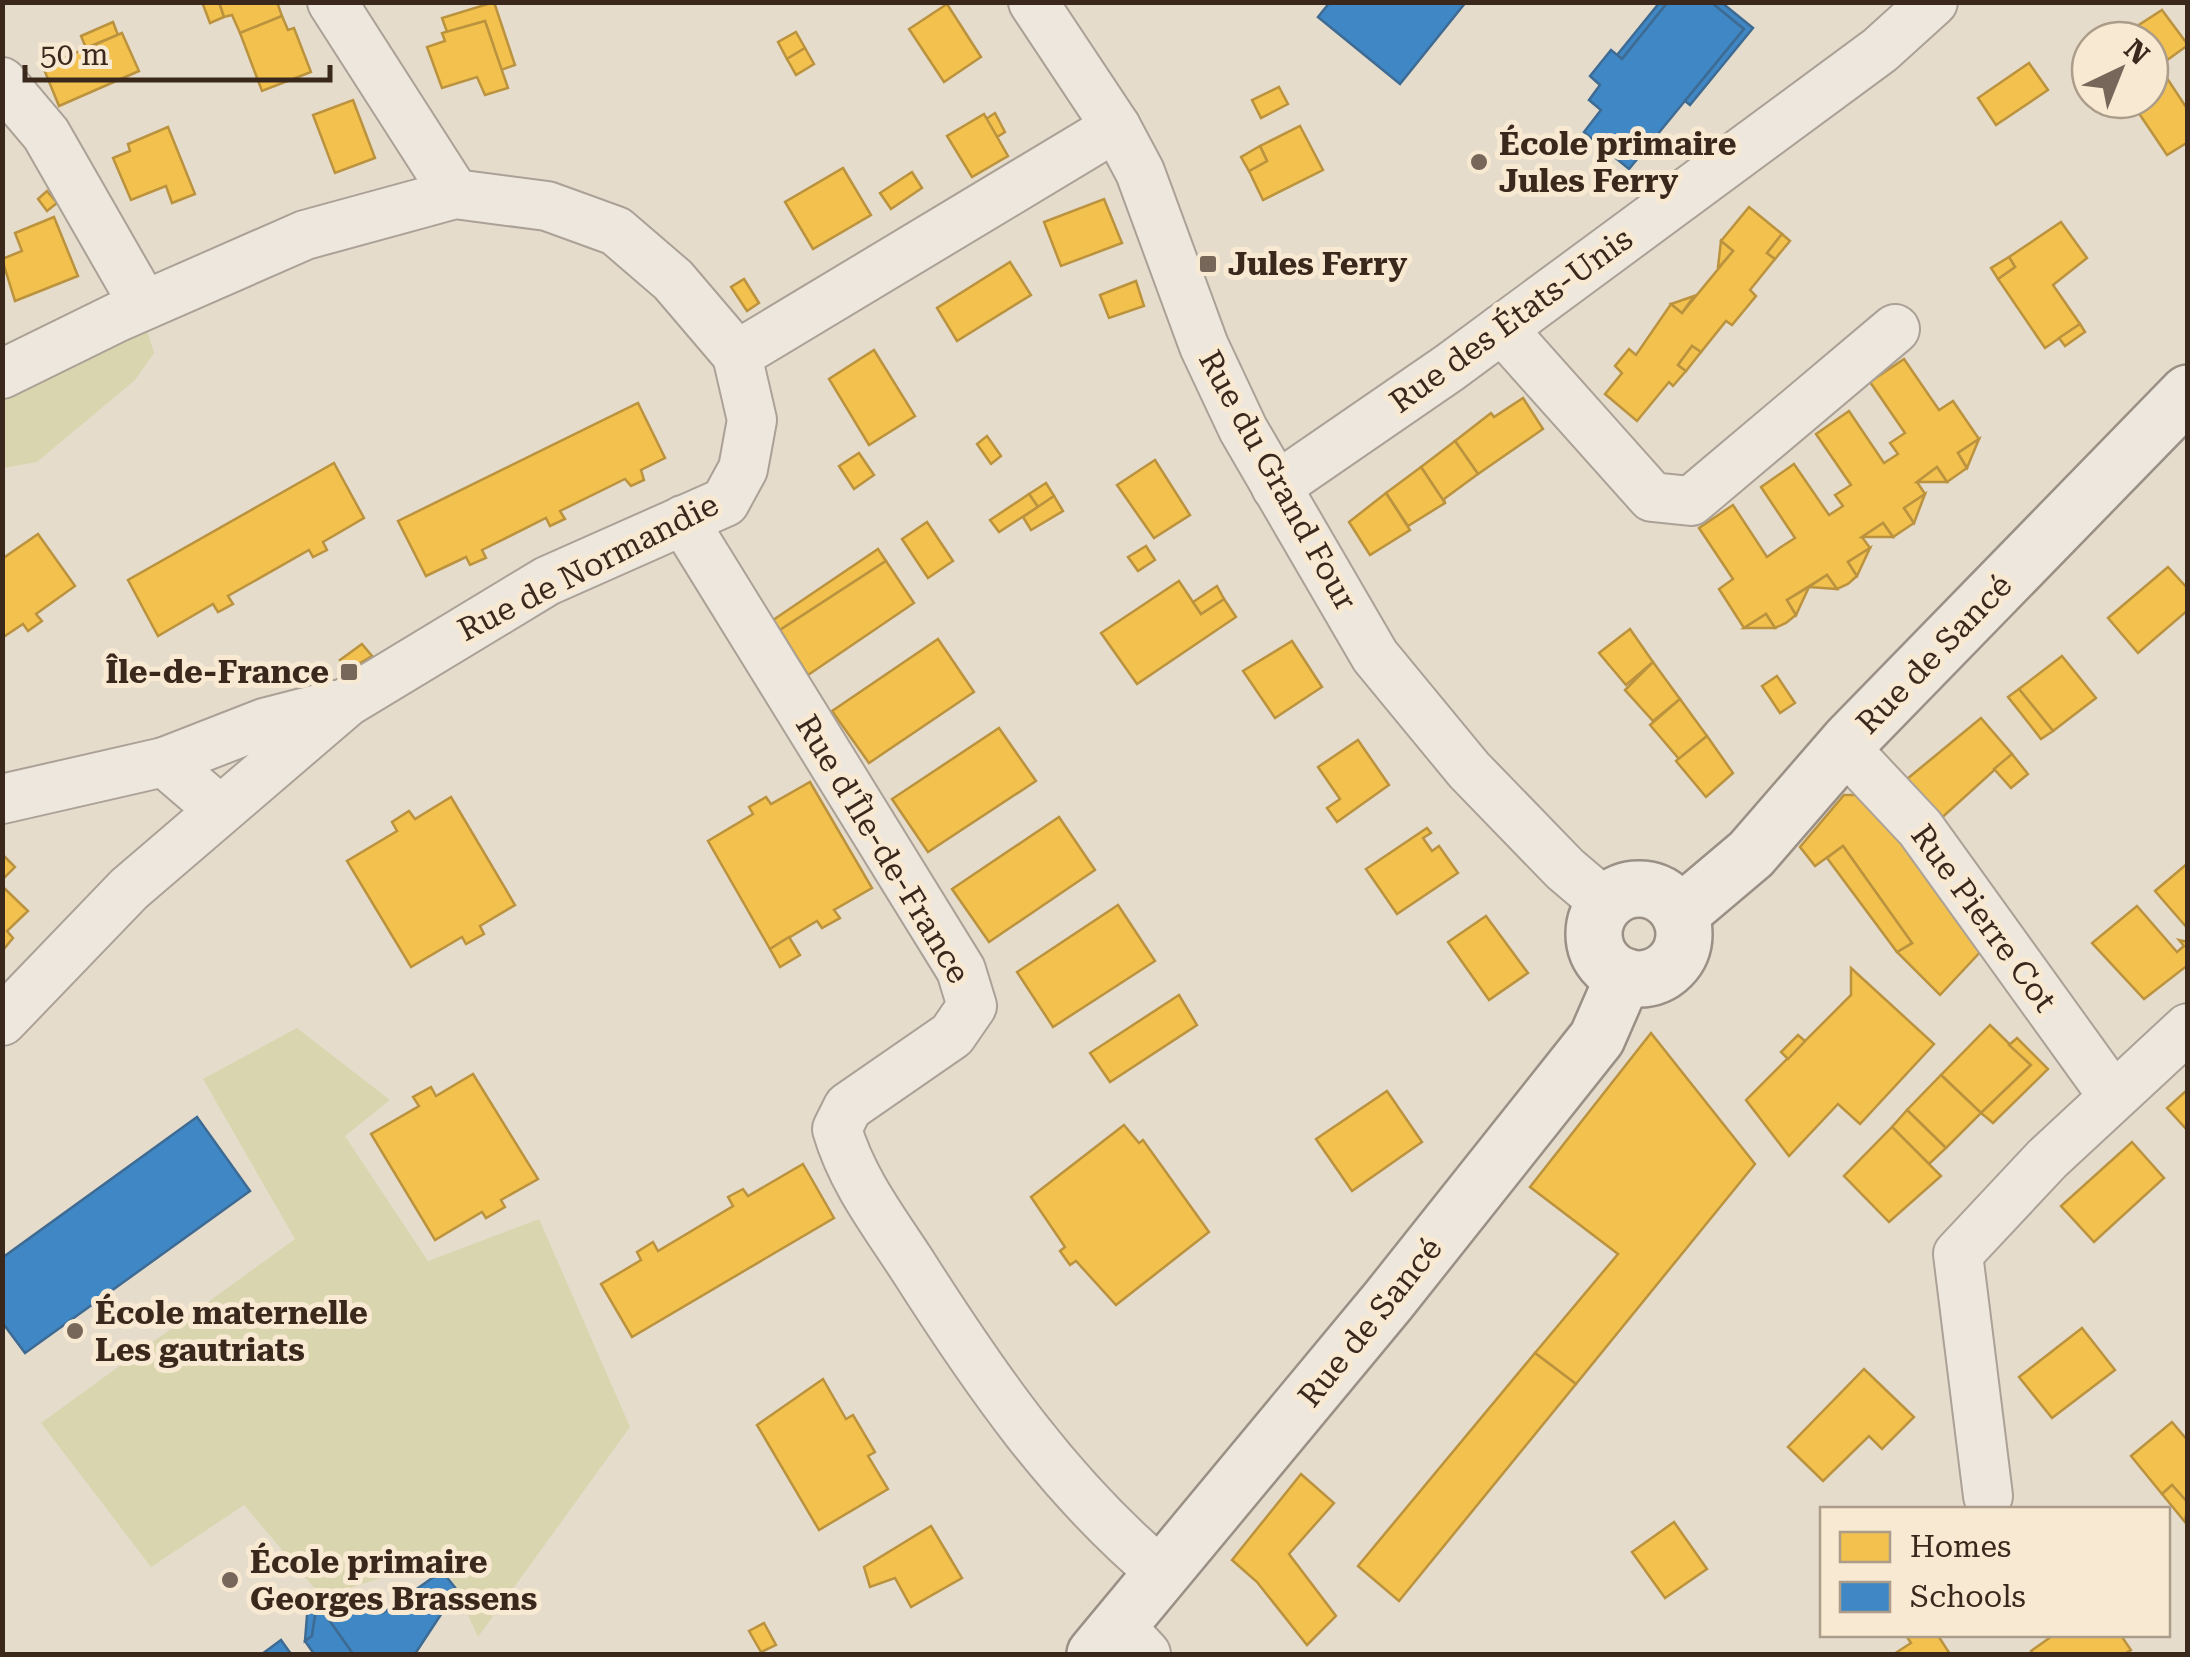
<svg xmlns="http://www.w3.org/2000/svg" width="2190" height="1657" font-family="'Roboto Serif',serif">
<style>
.green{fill:#d9d5ae}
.homes{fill:#f2c14e;stroke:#bb933f;stroke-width:2.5}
.schools{fill:#3f88c5;stroke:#3e6b93;stroke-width:2.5}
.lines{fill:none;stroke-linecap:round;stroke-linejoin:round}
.street-casing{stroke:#aba196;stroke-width:52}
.secondary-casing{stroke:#9b9085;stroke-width:60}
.street{stroke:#eee7de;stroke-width:48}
.secondary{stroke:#eee7de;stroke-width:55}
.poi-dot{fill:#76675a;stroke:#f8e9d2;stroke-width:4}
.labels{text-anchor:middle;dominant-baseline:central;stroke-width:10;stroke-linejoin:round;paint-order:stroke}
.poi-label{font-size:32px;font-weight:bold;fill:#3a281d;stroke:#f8e9d2;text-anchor:start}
.street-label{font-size:32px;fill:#3a281d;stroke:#f8e9d2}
</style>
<rect width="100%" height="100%" fill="#e6dccc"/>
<!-- green -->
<g class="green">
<path d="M147,330L154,353L135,380L37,462L3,468V392L91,344Z"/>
<path d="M297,1028L390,1100L345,1136L428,1261L539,1219L630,1427L478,1637L442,1558L322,1597L244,1505L151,1567L41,1423L295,1239L203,1079Z"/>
</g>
<!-- homes -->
<g class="homes">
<path d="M202,2H219L224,17L210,23Z"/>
<path d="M219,2H277L282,16L240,33L232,15L224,17Z"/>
<path d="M494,2L515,65L501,70L485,21L447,32L442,18Z"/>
<path d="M947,4L981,57L944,82L909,29Z"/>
<path d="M2162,10L2188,45L2159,66L2188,110V142L2167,155L2130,100H2150V40L2120,37Z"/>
<path d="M282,16L288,30L294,28L311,72L262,91L240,33Z"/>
<path d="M485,21L508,88L485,95L477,77L442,88L427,47L445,41L442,33Z"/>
<path d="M113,22L118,35L86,48L81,36Z"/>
<path d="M796,32L805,48L787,59L778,42Z"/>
<path d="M122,33L139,71L59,106L43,67Z"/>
<path d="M805,48L814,64L796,75L787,59Z"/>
<path d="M2029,63L2048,90L1996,125L1978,98Z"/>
<path d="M1279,87L1288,104L1261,118L1252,100Z"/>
<path d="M353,100L375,158L335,173L313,115Z"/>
<path d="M995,113L1005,132L997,137L986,119Z"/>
<path d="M984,114L1008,156L972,177L947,136Z"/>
<path d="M1300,126L1323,170L1263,200L1249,171L1267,161L1260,146Z"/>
<path d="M168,127L195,194L172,203L166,186L131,200L113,158L130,151L128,144Z"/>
<path d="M1260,146L1267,161L1249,171L1241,157Z"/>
<path d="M843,168L871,215L813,249L785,202Z"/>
<path d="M912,172L922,188L891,209L880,193Z"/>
<path d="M47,191L57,203L47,211L38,199Z"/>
<path d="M1104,199L1122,243L1061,266L1044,222Z"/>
<path d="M1749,207L1782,234L1767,253L1775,259L1750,290L1756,296L1732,325L1726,321L1701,352L1692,346L1678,365L1686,371L1673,386L1669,382L1637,421L1605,394L1622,373L1615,366L1629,349L1636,355L1671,304L1682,313L1733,251L1721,241Z"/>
<path d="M54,217L78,276L15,301L2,259L22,251L15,233Z"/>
<path d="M2061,222L2087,258L2053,285L2080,324L2045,348L1998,279L2015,267L2009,257Z"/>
<path d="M1782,234L1790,241L1775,259L1767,253Z"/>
<path d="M1721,241L1733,251L1719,267H1718Z"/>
<path d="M2009,257L2015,267L1998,279L1991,268Z"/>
<path d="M1010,262L1031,295L957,341L937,308Z"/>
<path d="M744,279L759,303L747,311L731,287Z"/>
<path d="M1136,281L1144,306L1109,318L1100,295Z"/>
<path d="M1694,296L1682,313L1671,304Z"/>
<path d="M2080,324L2085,332L2065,346L2059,338Z"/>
<path d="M1692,346L1701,352L1686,371L1678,365Z"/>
<path d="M874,350L915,416L869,445L829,379Z"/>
<path d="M1904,359L1939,410L1953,401L1979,439L1958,453L1967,468L1947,482L1937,467L1917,482L1925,494L1904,508L1914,523L1893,537L1883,523L1862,537L1870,548L1848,562L1857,576L1848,584L1837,589L1827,575L1787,600L1796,615L1786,623L1775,628L1766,614L1744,628L1719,589L1733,579L1699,528L1733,505L1767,557L1781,547L1795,538L1761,487L1794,464L1829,515L1843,506L1835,495L1851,485L1816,434L1849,411L1884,463L1898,454L1890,443L1905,433L1870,382Z"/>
<path d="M1523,398L1543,429L1478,474L1455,441L1491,413L1494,417Z"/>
<path d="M638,403L665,458L641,470L644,480L631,486L625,479L560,511L565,519L550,526L546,518L482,550L486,558L470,565L466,557L426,576L398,521Z"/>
<path d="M987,436L1001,456L991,464L977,444Z"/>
<path d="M1979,439L1967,468L1958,453Z"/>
<path d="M1455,441L1478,474L1444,499L1445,503L1421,467Z"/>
<path d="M859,453L874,475L854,489L839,466Z"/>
<path d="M1155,460L1190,515L1154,538L1117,485Z"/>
<path d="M334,463L364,518L323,542L327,550L313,557L309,550L228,596L233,604L218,612L213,604L158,636L128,580Z"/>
<path d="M1421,467L1445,503L1408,526L1386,493Z"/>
<path d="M1937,467L1947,482H1917Z"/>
<path d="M1046,483L1054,496L1038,507L1029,494Z"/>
<path d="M1386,493L1410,530L1370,555L1349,522Z"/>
<path d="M1029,494L1038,507L999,532L990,520Z"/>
<path d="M1925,494L1914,523L1904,508Z"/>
<path d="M1054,496L1063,511L1031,530L1023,517Z"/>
<path d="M927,522L953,561L928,578L902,539Z"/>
<path d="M1883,523L1893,537H1862Z"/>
<path d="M38,534L75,586L36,614L42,621L28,631L23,624L2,638V559Z"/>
<path d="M1146,546L1155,560L1138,571L1128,557Z"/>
<path d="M1870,548L1857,576L1848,562Z"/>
<path d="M878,549L886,561L780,630L773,620Z"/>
<path d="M886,561L914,603L808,675L780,630Z"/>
<path d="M2168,567L2188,589V610L2138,653L2108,618Z"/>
<path d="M1827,575L1837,589L1809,587Z"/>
<path d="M1179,581L1201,614L1224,599L1236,617L1137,684L1101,633Z"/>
<path d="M1217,586L1224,599L1201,614L1193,602Z"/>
<path d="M1809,587L1796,615L1787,600Z"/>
<path d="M1766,614L1775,628H1744Z"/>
<path d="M1630,629L1653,662L1626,685L1599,653Z"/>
<path d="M938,639L974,692L869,763L832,711Z"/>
<path d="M1292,641L1322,687L1275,718L1243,671Z"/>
<path d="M362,644L372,656L348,670L340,660Z"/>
<path d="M2062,656L2096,698L2053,731L2019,689Z"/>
<path d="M1653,662L1680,699L1653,721L1625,690Z"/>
<path d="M1777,676L1795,703L1780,713L1762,686Z"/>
<path d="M2019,689L2053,731L2041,739L2008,697Z"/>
<path d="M1680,699L1707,736L1679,759L1650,725Z"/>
<path d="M1981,718L2012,754L1936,823L1901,784Z"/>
<path d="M999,728L1036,781L928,852L892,799Z"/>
<path d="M1707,736L1733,773L1706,797L1676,761Z"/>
<path d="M1358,740L1389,785L1337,822L1327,808L1340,799L1318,767Z"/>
<path d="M2012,754L2028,774L2011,788L1994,769Z"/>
<path d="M810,782L872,888L834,910L840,918L822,928L817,921L770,949L708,841L753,814L749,807L766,797L771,804Z"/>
<path d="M1844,795H1870L1984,948L1940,995L1897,952L1912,943L1843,846L1815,866L1800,847Z"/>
<path d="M451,797L515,905L480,926L484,934L466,944L462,937L411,967L347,861L397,831L392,822L409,811L415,819Z"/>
<path d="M1059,817L1095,870L989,942L952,889Z"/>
<path d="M1427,828L1431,833L1423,838L1432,851L1439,846L1458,873L1397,914L1366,869Z"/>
<path d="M1843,846L1912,943L1897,952L1827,858Z"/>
<path d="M2,854L15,867L2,880Z"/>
<path d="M2188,863V929L2155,891Z"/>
<path d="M2,886L28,911L7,931L13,938L3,950Z"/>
<path d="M1118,905L1155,961L1053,1027L1017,972Z"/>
<path d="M2137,906L2177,952L2184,946L2179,940L2188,942V965L2144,999L2092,943Z"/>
<path d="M1486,916L1528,973L1489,1000L1448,942Z"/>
<path d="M789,937L800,955L780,967L770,949Z"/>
<path d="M1851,968L1934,1044L1860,1124L1838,1104L1789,1156L1746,1100L1851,995Z"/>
<path d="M1179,995L1197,1025L1110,1082L1090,1053Z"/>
<path d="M1990,1025L2031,1065L1981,1113L1941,1075Z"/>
<path d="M1651,1033L1755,1164L1576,1384L1535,1353L1618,1254L1530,1187Z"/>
<path d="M1798,1035L1805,1041L1788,1059L1781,1052Z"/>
<path d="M2017,1038L2048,1069L1993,1123L1981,1113L2031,1065L2009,1045Z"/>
<path d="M473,1074L538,1179L501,1200L505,1207L486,1218L482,1212L435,1240L371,1134L419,1106L413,1097L431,1087L436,1096Z"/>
<path d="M1941,1075L1981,1113L1946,1148L1907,1110Z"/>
<path d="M2188,1089V1131L2167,1108Z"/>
<path d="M1387,1091L1422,1142L1352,1191L1316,1139Z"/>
<path d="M1907,1110L1946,1148L1929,1164L1892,1127Z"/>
<path d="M1124,1125L1139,1143L1143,1140L1209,1232L1116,1305L1076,1261L1070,1265L1060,1251L1065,1247L1031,1197Z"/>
<path d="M1892,1127L1941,1176L1889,1222L1844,1176Z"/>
<path d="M2132,1142L2164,1178L2094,1242L2061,1206Z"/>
<path d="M803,1164L834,1218L632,1337L601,1284L641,1260L637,1252L653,1242L658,1251L733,1206L728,1197L743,1189L748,1196Z"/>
<path d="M2082,1328L2115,1370L2052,1418L2019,1377Z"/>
<path d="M1535,1353L1576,1384L1399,1601L1358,1566Z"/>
<path d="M1864,1369L1914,1417L1882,1449L1869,1436L1823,1481L1788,1447Z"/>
<path d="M823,1379L846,1419L853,1415L875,1452L868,1456L888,1489L819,1530L757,1425Z"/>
<path d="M2172,1422L2188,1441V1503L2172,1485L2162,1494L2131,1456Z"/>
<path d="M1301,1474L1334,1503L1289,1554L1336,1616L1307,1645L1257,1582L1232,1560Z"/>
<path d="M2172,1485L2188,1503L2185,1522L2162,1494Z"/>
<path d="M1674,1522L1707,1569L1665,1598L1632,1552Z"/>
<path d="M931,1526L962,1578L911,1607L895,1578L870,1587L864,1567Z"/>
<path d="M764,1623L776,1645L761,1652L749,1631Z"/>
<path d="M1905,1634H1937L1950,1654H1894L1911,1643Z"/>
<path d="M2055,1634H2120L2131,1650L2124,1654H2033L2031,1651Z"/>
</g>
<!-- schools -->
<g class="schools">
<path d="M1330,2H1466L1400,84L1318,17Z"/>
<path d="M1660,2H1668L1622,59L1617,55Z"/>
<path d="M1668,2H1711L1744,29L1629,169L1584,132L1601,110L1589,100L1600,85L1590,76L1611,50L1622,59Z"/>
<path d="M1711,2H1721L1753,28L1690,105L1685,101L1744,29Z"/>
<path d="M197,1117L250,1191L25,1353L2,1322V1258Z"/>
<path d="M442,1571L457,1590L415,1654H353L317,1603L383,1613Z"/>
<path d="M308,1603H317L312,1636L305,1641Z"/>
<path d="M317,1603L353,1654H314L305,1641L312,1636Z"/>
<path d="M281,1640L291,1654H262Z"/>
</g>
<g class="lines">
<defs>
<g id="street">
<path d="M332,2L455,194"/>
<path d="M1033,2L1116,127L1140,172L1204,346L1243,429L1375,656L1469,770L1565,869L1605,903"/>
<path d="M2,82L46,134L144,305"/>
<path d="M1502,329L1652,497L1691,501L1895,329"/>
<path d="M2,374L118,317L305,235L455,194L547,206L616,231L673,280L737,355"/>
<path d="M1276,487L1449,368L1880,50L1933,2"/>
<path d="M683,520L961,970L972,1006L952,1035L848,1107L837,1129C852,1181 885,1223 914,1268C986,1381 1060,1488 1163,1574"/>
<path d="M1845,748L1920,828L2113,1096"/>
<path d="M164,762L264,723L334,705"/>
<path d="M2,799L164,762L220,810"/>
<path d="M2,1021L129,889L347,702L547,581L725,502L743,469L752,420L737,355L1116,127"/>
<path d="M1988,1496L1958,1254L2047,1159L2188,1028"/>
<path d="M1122,1628L1146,1654"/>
</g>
<g id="secondary">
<circle cx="1639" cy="934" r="45"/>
<path d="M1680,914L1751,854L1849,741L2188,393"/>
<path d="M1095,1654L1388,1301L1597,1038L1624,976"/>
</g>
</defs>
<!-- street casing -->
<use href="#street" class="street-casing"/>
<!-- secondary casing -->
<use href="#secondary" class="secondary-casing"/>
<!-- street -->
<use href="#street" class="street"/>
<!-- secondary -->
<use href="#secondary" class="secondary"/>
</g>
<!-- markers -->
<g class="poi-dot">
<circle cx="1479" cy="162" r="10"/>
<rect x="1198" y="254" width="20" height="20" rx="5"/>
<rect x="339" y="662" width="20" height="20" rx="5"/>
<circle cx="75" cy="1331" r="10"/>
<circle cx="230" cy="1580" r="10"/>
</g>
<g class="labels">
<!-- poi labels -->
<g class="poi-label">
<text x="1499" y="144">École primaire<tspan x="1499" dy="37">Jules Ferry</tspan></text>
<text x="1228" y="264">Jules Ferry</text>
<text x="329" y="672" text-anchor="end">Île-de-France</text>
<text x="95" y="1313">École maternelle<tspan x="95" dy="37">Les gautriats</tspan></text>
<text x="250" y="1562">École primaire<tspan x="250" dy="37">Georges Brassens</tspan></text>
</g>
<!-- street labels -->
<g class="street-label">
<text transform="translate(1511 320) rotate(-36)">Rue des États-Unis</text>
<text transform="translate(1278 480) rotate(61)">Rue du Grand Four</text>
<text transform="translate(588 567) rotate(-27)">Rue de Normandie</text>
<text transform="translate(1934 654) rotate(-46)">Rue de Sancé</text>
<text transform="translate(883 849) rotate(59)">Rue d'Île-de-France</text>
<text transform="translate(1984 918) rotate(54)">Rue Pierre Cot</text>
<text transform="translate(1370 1322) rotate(-51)">Rue de Sancé</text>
</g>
</g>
<!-- border -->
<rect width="2190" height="1657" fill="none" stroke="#3a281d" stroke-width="10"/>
<!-- legend -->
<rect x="1820" y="1507" width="350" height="130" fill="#f8e9d2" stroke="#ac9c8a" stroke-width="2.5"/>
<rect x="1840" y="1532" width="50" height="30" fill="#f2c14e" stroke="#ac9c8a" stroke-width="2.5"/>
<text x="1910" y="1557" font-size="30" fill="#3a281d">Homes</text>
<rect x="1840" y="1582" width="50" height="30" fill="#3f88c5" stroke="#ac9c8a" stroke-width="2.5"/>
<text x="1910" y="1607" font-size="30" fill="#3a281d">Schools</text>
<!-- north arrow -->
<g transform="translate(2120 70) rotate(43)"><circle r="48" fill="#f8e9d2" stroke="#ac9c8a" stroke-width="2.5"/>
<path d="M0-8L18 38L0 25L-18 38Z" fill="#76675a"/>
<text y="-15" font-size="28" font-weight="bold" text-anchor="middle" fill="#3a281d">N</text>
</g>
<!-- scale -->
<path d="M25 65v15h305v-15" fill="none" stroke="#3a281d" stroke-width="5"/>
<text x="40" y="65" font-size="30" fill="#3a281d" stroke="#f8e9d2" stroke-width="8" paint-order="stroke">50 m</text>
</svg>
